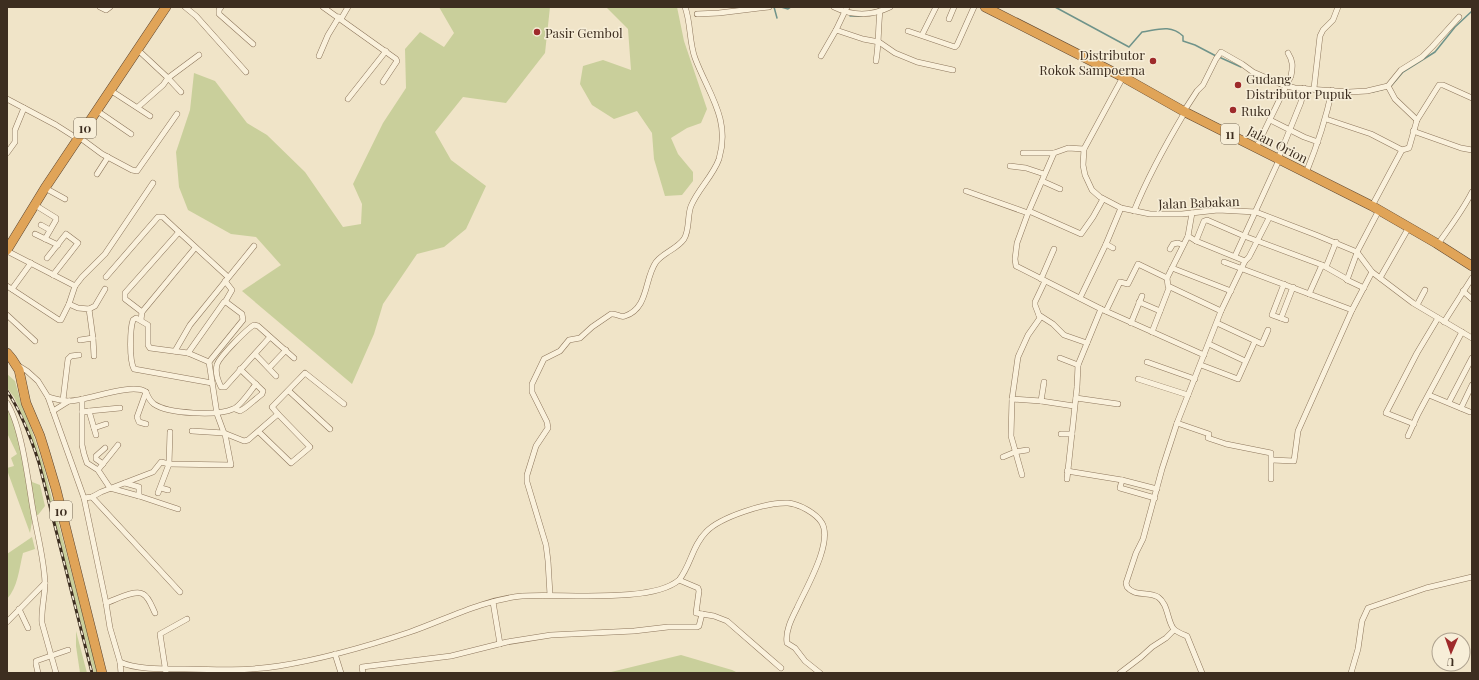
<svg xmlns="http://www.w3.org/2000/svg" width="1479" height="680" font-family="'Playfair Display',serif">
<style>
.green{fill:#c9cf9b}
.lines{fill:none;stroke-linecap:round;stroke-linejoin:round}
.stream{stroke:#6f938a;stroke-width:1.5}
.street-casing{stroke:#8d765c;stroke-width:6}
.highway-casing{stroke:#5b4430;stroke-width:10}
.street{stroke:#faf1dc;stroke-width:5}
.highway{stroke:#e0a458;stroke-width:9}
.rail-casing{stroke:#3d2e20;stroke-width:3}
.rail{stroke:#f7eed8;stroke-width:1.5;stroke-dasharray:4.5;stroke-linecap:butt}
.poi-dot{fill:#9e2a2b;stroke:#f7eed8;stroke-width:1.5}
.labels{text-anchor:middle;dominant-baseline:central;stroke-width:3;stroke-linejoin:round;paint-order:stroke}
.shield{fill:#f7eed8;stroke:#756857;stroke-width:1}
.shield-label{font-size:12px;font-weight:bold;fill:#3d2e20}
.poi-label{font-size:13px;fill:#3d2e20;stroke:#f7eed8;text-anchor:start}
.street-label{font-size:13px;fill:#3d2e20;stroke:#f7eed8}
</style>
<rect width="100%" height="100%" fill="#f0e4c8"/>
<!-- green -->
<g class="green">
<path d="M439,7H550L545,53L506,103L463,97L435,132L451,160L486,186L466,229L444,247L417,254L383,304L374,334L352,384L242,291L281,265L256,237L231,234L188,210L179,187L176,152L190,110L194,73L215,81L247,123L267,135L305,172L343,227L361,224L362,204L353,184L383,123L406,88L405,49L420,32L444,47L454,33Z"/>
<path d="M606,7H677L684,41L707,109L701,123L687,128L671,138L678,154L693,172V181L682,195L665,196L654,159L652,133L637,111L614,119L592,105L580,84L583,66L603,60L631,70L628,29Z"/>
<path d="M7,374L15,381L21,403L29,422L43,464L98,673H94L40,464L26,423L14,397L7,388Z"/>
<path d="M7,406L14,422L32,482L40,485L45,506L38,515L33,516L30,533L7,470V468L14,466L11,458L17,454L7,433Z"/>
<path d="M32,537L35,549L23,553C19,569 18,587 7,599V554Z"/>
<path d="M76,631L87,673H80L76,646Z"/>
<path d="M681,655L732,670L738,673H607Z"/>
</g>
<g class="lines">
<!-- stream -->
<g class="stream">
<path d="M774,7L777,18"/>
<path d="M781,7L788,9L791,7"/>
<path d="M1055,7L1129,47L1142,32C1157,30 1170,24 1183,36V41L1195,45L1216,56"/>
<path d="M850,16H862"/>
<path d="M1219,57L1241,67"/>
<path d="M1391,86L1403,72L1435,52L1455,27L1472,11"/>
<path d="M1372,92L1384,89"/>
</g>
<defs>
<g id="street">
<path d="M100,7L106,10L110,7"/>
<path d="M185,7L196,16L246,72"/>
<path d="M221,7L219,10V14L253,44"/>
<path d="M323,7L396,59L397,61L383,82"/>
<path d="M834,7C852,16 872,16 890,7"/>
<path d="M697,14L719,13L769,7"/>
<path d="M341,19L348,7"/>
<path d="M949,19L954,7"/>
<path d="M836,30L863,39L879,42L895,53L917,62L953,70"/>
<path d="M908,31L955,47L957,45L974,7"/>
<path d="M922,35L936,7"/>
<path d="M138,50L168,78L181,92"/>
<path d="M319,56L328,35L339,17"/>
<path d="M821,56L836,30L847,7"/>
<path d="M876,61C879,44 878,28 880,11"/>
<path d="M1123,77L1084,149L1083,165L1085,175L1092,190L1100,197L1121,208L1150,214H1182L1218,210L1256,212L1316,235L1357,252L1372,272L1413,303L1472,338"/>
<path d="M1388,86L1395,99L1417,120"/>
<path d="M1314,88L1320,36L1323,30L1333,20L1338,7"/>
<path d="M110,90L150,116"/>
<path d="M7,99L56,125L78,139"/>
<path d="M348,99L386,51"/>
<path d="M138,107L163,85L168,78L199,55"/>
<path d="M96,110L131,134"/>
<path d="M1184,111L1197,91L1203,85L1216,59L1221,52L1242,64L1253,72L1283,85L1295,88L1349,92L1367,91L1388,86L1401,70L1422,57L1432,47L1459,17"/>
<path d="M1326,119L1371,134L1402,150"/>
<path d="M1270,120L1304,137L1318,142"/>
<path d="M1413,131L1461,148L1472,150"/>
<path d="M79,137L102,154L132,170L137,171L177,114"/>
<path d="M1256,148L1291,76C1293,66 1293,61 1288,53"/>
<path d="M1084,149L1068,148L1054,153L1028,213L1017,243L1015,259L1016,266L1101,309L1204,355"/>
<path d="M7,153L15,142V130L24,108"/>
<path d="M1023,153H1054"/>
<path d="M1278,159L1301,102L1304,88"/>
<path d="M1010,166L1026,168L1044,174"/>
<path d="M1306,173C1317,146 1326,119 1332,90"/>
<path d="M97,174L108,157"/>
<path d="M1042,181L1060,189"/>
<path d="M45,188L65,199"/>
<path d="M966,191L1028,213"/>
<path d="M35,205L56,218V220L45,239"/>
<path d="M1372,206L1402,150L1409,148L1417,120L1439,85H1443L1472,98"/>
<path d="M1029,211L1081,234L1093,217L1103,199"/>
<path d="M1134,211C1148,176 1166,144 1185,112"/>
<path d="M1192,213L1188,236L1196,241L1245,261"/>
<path d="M41,225L50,230"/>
<path d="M35,234L58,245"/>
<path d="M1188,236L1167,278L1168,286L1221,311"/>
<path d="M1196,241L1204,221L1207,220L1244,236L1322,265L1345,278L1347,280L1364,288"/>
<path d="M1106,244L1113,248"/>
<path d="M1438,244C1450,227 1463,210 1472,192"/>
<path d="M1170,249L1173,244L1178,243L1183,245"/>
<path d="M7,251L75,286L69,304"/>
<path d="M1235,256L1279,160"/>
<path d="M47,258L66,234L78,243L53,275"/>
<path d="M1224,262L1352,310"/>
<path d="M1326,267L1336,242"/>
<path d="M1172,268L1231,291"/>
<path d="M106,277L158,217H163L179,232"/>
<path d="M1380,278L1409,227"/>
<path d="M1041,279L1054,249"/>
<path d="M1347,280L1358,250L1379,210"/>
<path d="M225,281L232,290L225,302"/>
<path d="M1284,284L1272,315L1286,320"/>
<path d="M7,286L59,320H61L69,304L78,308L89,309L93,338L94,356"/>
<path d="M75,286L82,277L105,254L153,183"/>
<path d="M12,289L31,263"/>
<path d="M1463,291L1472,299"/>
<path d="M1309,294L1322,265"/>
<path d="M1080,298L1106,244L1121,208"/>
<path d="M1139,302L1160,311"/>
<path d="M1417,305L1425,290"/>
<path d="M89,309L95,306L105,289"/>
<path d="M1106,311L1120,282L1128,284L1138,264L1167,278"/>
<path d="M142,312L125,299V293L179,232L228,277"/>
<path d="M7,315L35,341"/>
<path d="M1039,315L1053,324L1064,335L1087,343"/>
<path d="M1281,318L1293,287"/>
<path d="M141,320L142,312L195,248"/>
<path d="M1444,322L1472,278"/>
<path d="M1131,323L1142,296"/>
<path d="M1217,323L1262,344L1268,330"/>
<path d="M1152,332L1169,288"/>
<path d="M270,337L225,387H221C218,381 215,372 217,365C218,358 247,329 254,325L258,326L294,358"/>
<path d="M80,340L93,338"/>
<path d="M1209,344L1243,360"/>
<path d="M175,351L190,325L254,246"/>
<path d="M188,353L224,302H226L242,314L243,320L209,362L217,414L224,433"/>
<path d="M255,354L276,376"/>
<path d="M1060,358L1078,365"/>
<path d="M209,362L188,353L150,348L148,345V325L136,318L133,320C130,329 129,360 134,369L212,383"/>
<path d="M1147,362L1195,379"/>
<path d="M1201,365L1238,379L1255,341"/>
<path d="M19,366L27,371L38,381L48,397L84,498L106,603L110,628L120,662C137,670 166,669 185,669C216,670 248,671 279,666C323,659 368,646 410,632C447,619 482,600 522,596C560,593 651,604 679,580C691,565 692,546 706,532C720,517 767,502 788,503C799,504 816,513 822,523C833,543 806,588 797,608C792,618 785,631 787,643L795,648L805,661L820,673"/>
<path d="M269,368L286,350"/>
<path d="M1138,379L1188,395"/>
<path d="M289,391L330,429"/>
<path d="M1429,395L1470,412"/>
<path d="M48,397C55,399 62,401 69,401C87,401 132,382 146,392C148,397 150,401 154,404C168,414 218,416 233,409C240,407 251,390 256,384"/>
<path d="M1076,398L1118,404"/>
<path d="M82,399V445L84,454L87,463L98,470L110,488L139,496L178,509"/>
<path d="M1012,399L1041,401L1074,406"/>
<path d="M63,400L68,359L71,356L79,355"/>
<path d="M1041,401L1044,382"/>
<path d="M1449,402L1472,358"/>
<path d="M7,403C22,427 28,481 33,510C37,534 44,558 45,583C45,596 41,609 42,623L56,673"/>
<path d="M1461,408L1472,385"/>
<path d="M235,409L240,411L245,408L262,394L263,391L240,369"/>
<path d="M53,411L69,401"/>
<path d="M89,411L120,408"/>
<path d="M82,412L89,411L96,435"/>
<path d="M1177,423L1209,434L1208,438L1226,444L1271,453V479"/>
<path d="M146,424L139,422L137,417L146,392"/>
<path d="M1414,424L1386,413L1417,353L1438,318"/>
<path d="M94,428L106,424"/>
<path d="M192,431L224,433L244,441L248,440L278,414"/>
<path d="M259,432L291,463L310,447L278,414L272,407L305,373L344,404"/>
<path d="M1061,434H1072"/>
<path d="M1408,436L1418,414L1462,332"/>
<path d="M1003,457L1015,452L1027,450"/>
<path d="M1272,460L1294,461L1298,431L1352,310L1372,272"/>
<path d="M103,464L96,459V456L105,448"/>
<path d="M98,470L118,445"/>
<path d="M1067,471L1122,480L1120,488L1155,498"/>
<path d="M1022,475L1011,436L1012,399L1018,357L1028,335L1040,318L1035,305V302L1045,281"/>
<path d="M1067,479L1077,387L1078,365L1101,309"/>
<path d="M1122,480L1157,489"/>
<path d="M125,483L139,487V496"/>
<path d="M161,488L168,490"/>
<path d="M158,493L169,464L170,432"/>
<path d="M92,497L180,592"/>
<path d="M84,498L92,497L101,492L153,472L161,462L169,464L231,465L225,434"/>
<path d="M679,580L698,588L699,591L696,613L714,616L727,621L781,668"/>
<path d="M550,595L548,561L546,545L527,482V475L536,446L548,428L547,422L532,392V384L544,359L560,351L569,340L580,338L592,327L611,314C617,313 620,318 625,316C649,308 644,279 656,262C664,252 677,249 684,239C690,229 687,216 691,206C698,189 713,176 719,159C731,119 708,93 695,58C689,42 691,23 685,7"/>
<path d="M493,602L500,644"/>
<path d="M106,603C115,600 135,589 143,594C149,597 152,607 155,613"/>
<path d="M19,609L28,628"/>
<path d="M7,622L45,583"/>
<path d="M335,654L341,673"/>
<path d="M120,662L121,673"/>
<path d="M38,673L36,664V661L68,650"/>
<path d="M166,673L160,634L187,619"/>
<path d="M363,673L362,667L451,656L507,642L551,635L634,631L668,627H697L699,626L702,614"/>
<path d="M1120,673L1141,657L1152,647L1166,638L1174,630"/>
<path d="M1202,673L1187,636C1182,634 1176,632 1173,628C1167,619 1168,604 1158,597C1148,591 1135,597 1127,587L1126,583L1136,553L1143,539L1162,469L1177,423L1221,311L1245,261L1249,257L1269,218"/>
<path d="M1351,673L1358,649L1362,621L1368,608L1426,588L1472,577"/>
</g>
<g id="highway">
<path d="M985,7L1123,77L1185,112L1372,206L1436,243L1472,266"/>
<path d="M7,250L45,188L166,7"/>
<path d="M7,353L12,359L19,370L26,403L40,436L45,452L56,489L102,673"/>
</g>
</defs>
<!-- street casing -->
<use href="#street" class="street-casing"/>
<!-- highway casing -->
<use href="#highway" class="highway-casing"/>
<!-- street -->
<use href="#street" class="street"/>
<!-- highway -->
<use href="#highway" class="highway"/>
<defs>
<path id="rail" d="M7,391C22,413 31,438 39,463L92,673"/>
</defs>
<!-- rail casing -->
<use href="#rail" class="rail-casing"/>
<!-- rail -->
<use href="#rail" class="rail"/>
</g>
<!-- markers -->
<g class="poi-dot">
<circle cx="537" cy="32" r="4"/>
<circle cx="1153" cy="61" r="4"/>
<circle cx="1238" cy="85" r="4"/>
<circle cx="1233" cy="110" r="4"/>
</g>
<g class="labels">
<!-- shield labels -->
<g class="shield">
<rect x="74" y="118" width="22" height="20" rx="3"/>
<rect x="1221" y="124" width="18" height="20" rx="3"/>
<rect x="50" y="501" width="22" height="20" rx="3"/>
</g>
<g class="shield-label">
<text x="85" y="128">10</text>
<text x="1230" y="134">11</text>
<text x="61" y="511">10</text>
</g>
<!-- poi labels -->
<g class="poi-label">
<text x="545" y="32">Pasir Gembol</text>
<text x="1145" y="54" text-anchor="end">Distributor<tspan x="1145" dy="15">Rokok Sampoerna</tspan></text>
<text x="1246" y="78">Gudang<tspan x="1246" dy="15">Distributor Pupuk</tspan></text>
<text x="1241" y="110">Ruko</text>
</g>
<!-- street labels -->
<g class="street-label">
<text transform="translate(1278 144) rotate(27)">Jalan Orion</text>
<text transform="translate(1199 202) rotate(-2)">Jalan Babakan</text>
</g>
</g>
<!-- border -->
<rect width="1479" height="680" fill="none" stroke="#3d2e20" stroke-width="16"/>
<!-- north arrow -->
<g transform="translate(1451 652) rotate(182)"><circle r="19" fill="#f7eed8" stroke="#ada18e"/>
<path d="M0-3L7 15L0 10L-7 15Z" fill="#9e2a2b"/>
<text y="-6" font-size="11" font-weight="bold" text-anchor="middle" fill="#3d2e20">U</text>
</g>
</svg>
